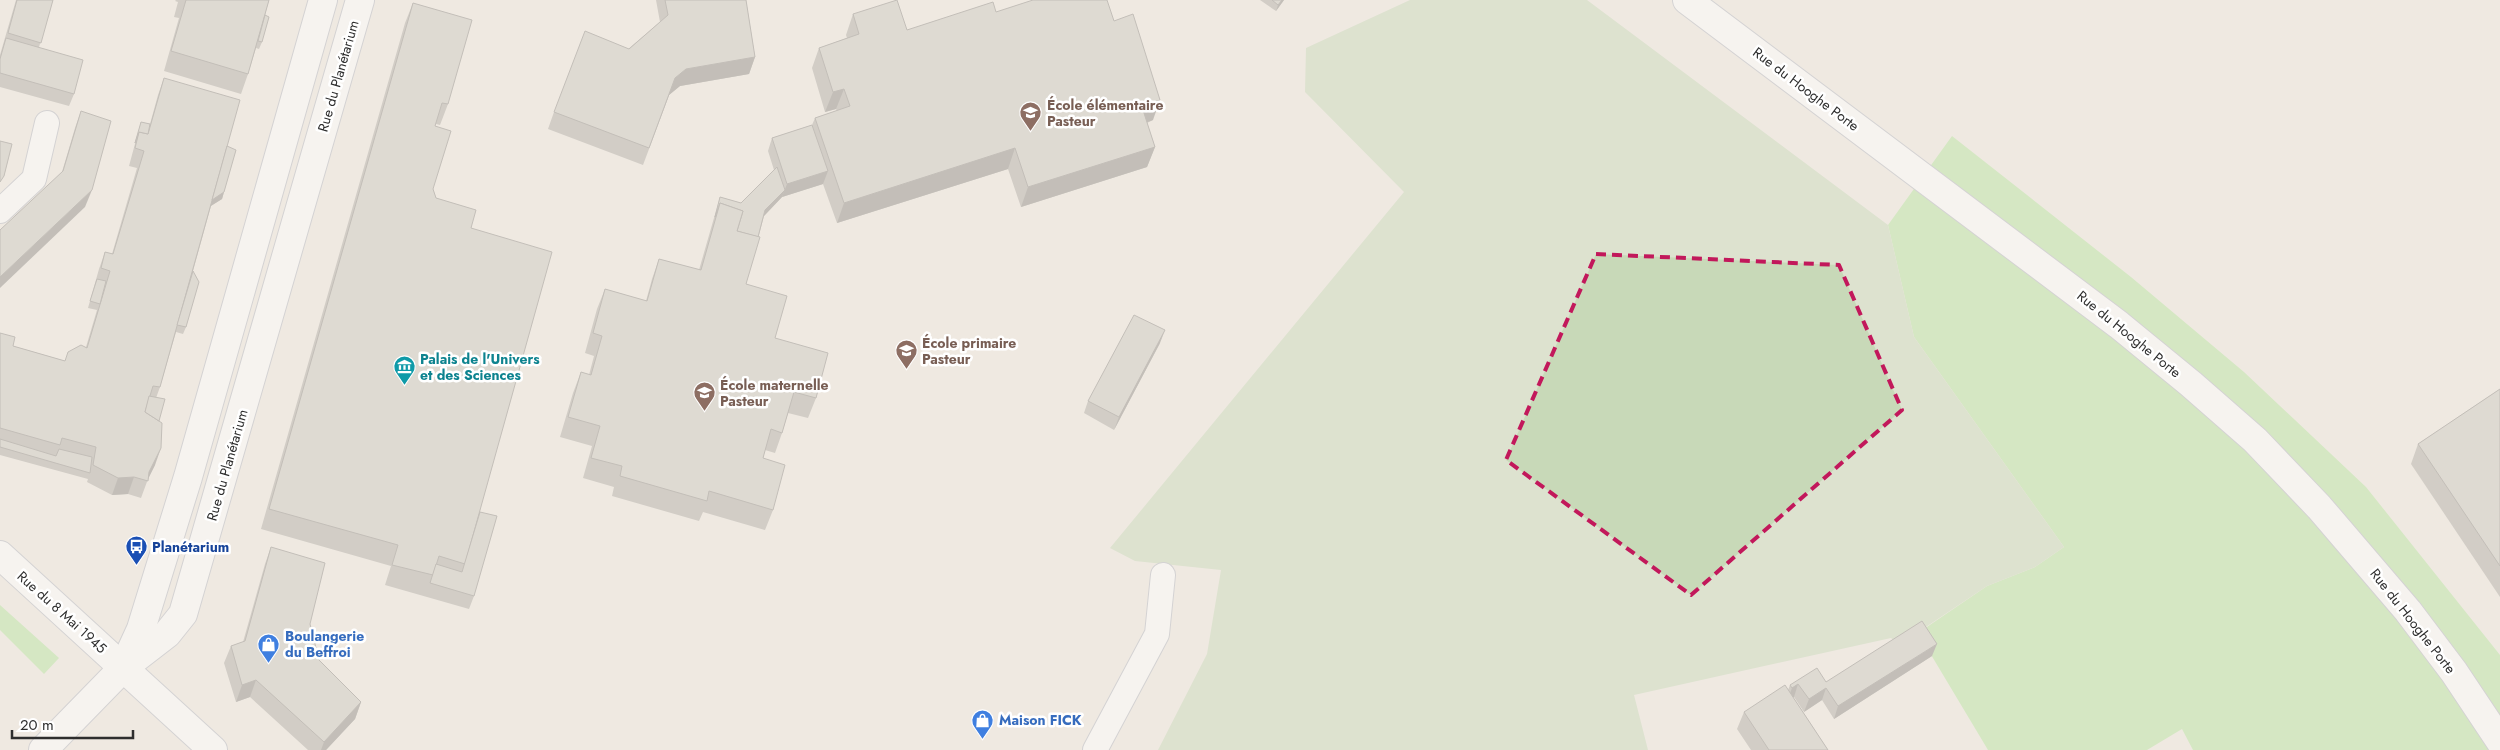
<svg xmlns="http://www.w3.org/2000/svg" width="2500" height="750" font-family="Jost,sans-serif">
<style>
.green{fill:#b6e59e}
.cemetery{fill:#c8d9b8}
.lines{fill:none;stroke-linecap:round;stroke-linejoin:round}
.service-casing{stroke:#b4b7c1;stroke-width:26}
.minor-casing{stroke:#b4b7c1;stroke-width:30}
.tertiary-casing{stroke:#b4b7c1;stroke-width:30}
.service{stroke:#fff;stroke-width:24}
.minor{stroke:#fff;stroke-width:28}
.tertiary{stroke:#fff;stroke-width:28}
.wall{fill:#afaba4}
.shaded-wall{fill:#8e8b86}
.building{fill:#cbc7bf;stroke:#8e8b86}
.marked{fill:none;stroke:#c2185b;stroke-width:4;stroke-dasharray:10 6;stroke-linejoin:round}
.labels{text-anchor:middle;dominant-baseline:central;stroke-width:5;stroke-linejoin:round;paint-order:stroke}
.street-label{font-size:14px;fill:#2e2e2e;stroke:#fff}
.education-label{font-size:14px;font-weight:bold;fill:#785e54;stroke:#fff;text-anchor:start}
.culture-label{font-size:14px;font-weight:bold;fill:#0d838f;stroke:#fff;text-anchor:start}
.transit-label{font-size:14px;font-weight:bold;fill:#164399;stroke:#fff;text-anchor:start}
.shop-label{font-size:14px;font-weight:bold;fill:#366cbe;stroke:#fff;text-anchor:start}
</style>
<rect width="100%" height="100%" fill="#efe9e1"/>
<!-- green -->
<g class="green">
<path d="M1952,136L2131,277L2244,372L2366,487L2500,655V750H2193L2182,729L2147,750H1988L1918,633L1987,586L2035,567L2064,547L1914,337L1888,225Z"/>
<path d="M0,605L59,658L44,674L0,630Z"/>
</g>
<!-- cemetery -->
<path class="cemetery" d="M1410,0H1587L1888,225L1914,337L2064,547L2035,567L1987,586L1899,645L1891,638L1634,695L1648,750H1158L1207,654L1221,570L1135,561L1110,548L1404,192L1305,92L1306,48Z"/>
<g class="lines">
<defs>
<g id="service">
<path d="M0,211L34,179L47,123"/>
<path d="M1095,750L1157,634L1163,575"/>
</g>
<g id="minor">
<path d="M0,555L213,750"/>
<path d="M124,666L141,629L188,477L323,0"/>
<path d="M43,750L123,668L167,634L183,614L360,0"/>
</g>
<path id="tertiary" d="M1687,0L2119,325L2191,384L2255,440L2319,507L2408,611L2454,672L2500,741"/>
</defs>
<!-- service casing -->
<use href="#service" class="service-casing"/>
<!-- minor casing -->
<use href="#minor" class="minor-casing"/>
<!-- tertiary casing -->
<use href="#tertiary" class="tertiary-casing"/>
<!-- service -->
<use href="#service" class="service"/>
<!-- minor -->
<use href="#minor" class="minor"/>
<!-- tertiary -->
<use href="#tertiary" class="tertiary"/>
</g>
<!-- wall -->
<g class="wall">
<path d="M16,0H53L39,47L74,94L69,106L0,87V55Z"/>
<path d="M176,0H269L265,15L262,42L259,49L256,48L248,74L241,94L164,71L179,18L174,17L178,2L175,1Z"/>
<path d="M656,0H746L755,57L749,74L680,86L669,95L643,165L548,129L554,112L660,22Z"/>
<path d="M1260,0H1284L1276,11Z"/>
<path d="M413,3L448,104L440,125L436,124L435,126L433,189L436,198L471,228L480,512L474,596L469,609L385,585L391,566L261,529L405,23Z"/>
<path d="M996,12L1114,21L1153,120L1147,123L1155,147L1147,167L1021,207L1008,169L837,223L823,184L782,197L764,216L746,284L775,338L816,398L808,418L788,413L782,433L775,453L765,450L763,458L773,510L765,530L703,512L699,521L612,496L614,487L583,478L592,446L560,437L573,393L581,372L589,375L594,356L585,353L597,309L605,289L646,301L652,279L659,259L699,270L720,197L741,203L774,170L768,151L772,138L812,125L815,118L837,111L836,109L825,112L812,68L819,48L847,38L846,35L853,14L907,30Z"/>
<path d="M164,78L227,146L224,192L222,199L211,206L193,271L186,327L183,334L176,332L160,387L156,398L159,421L155,465L148,479L141,498L128,494L112,495L87,482L88,479L0,455V333L13,346L65,361L86,347L97,310L88,308L99,269L105,252L112,254L137,168L129,166L139,129L141,122L150,124L158,95Z"/>
<path d="M81,111L85,207L62,172L75,128Z"/>
<path d="M1160,343L1114,430L1084,413L1088,401Z"/>
<path d="M2500,389V597L2411,464L2418,444Z"/>
<path d="M271,547L310,624L319,660L361,702L355,719L326,750H308L250,697L236,702L224,663L231,646L243,642L265,564Z"/>
<path d="M1932,656L1834,719L1822,700L1804,712L1794,697H1793L1828,750H1751L1737,729L1744,712L1788,690L1790,685L1826,682Z"/>
</g>
<!-- shaded-wall -->
<g class="shaded-wall">
<path d="M1282,0H1284L1276,11L1278,5Z"/>
<path d="M755,57L749,74L680,86L669,95L643,165L675,78L686,69Z"/>
<path d="M844,89L836,109L825,112L833,92Z"/>
<path d="M1160,100L1153,120L1134,127L1142,107Z"/>
<path d="M1155,147L1147,167L1021,207L1028,187Z"/>
<path d="M1015,148L1008,169L837,223L844,203Z"/>
<path d="M828,171L823,184L782,197L787,184Z"/>
<path d="M92,190L85,207L0,288V277Z"/>
<path d="M785,190L782,197L763,217L765,210Z"/>
<path d="M224,192L222,199L209,207L212,200Z"/>
<path d="M1165,330L1160,343L1114,430L1119,417Z"/>
<path d="M161,448L155,465L147,481L149,472Z"/>
<path d="M134,477L128,494L112,495L118,478Z"/>
<path d="M1937,644L1932,656L1834,719L1838,706Z"/>
<path d="M256,680L250,697L236,702L242,685Z"/>
<path d="M1798,684L1794,697L1787,701L1792,688Z"/>
<path d="M1826,688L1822,700L1804,712L1809,699Z"/>
<path d="M361,702L355,719L326,750H321L324,742Z"/>
</g>
<!-- building -->
<g class="building">
<path d="M17,0H53L41,43L8,33Z"/>
<path d="M186,0H269L248,74L171,51Z"/>
<path d="M665,0H746L755,57L686,69L675,78L649,148L554,112L585,31L629,49L668,15Z"/>
<path d="M897,0L907,30L993,2L996,12L1033,0H1107L1114,21L1133,14L1160,100L1142,107L1155,147L1028,187L1015,148L844,203L815,118L850,106L844,89L833,92L819,48L859,34L853,14Z"/>
<path d="M1272,0H1282L1278,5Z"/>
<path d="M413,3L472,20L448,104L442,103L435,126L451,131L433,189L436,198L476,210L471,228L552,252L465,564L439,556L433,575L392,565L398,545L269,509Z"/>
<path d="M265,15L269,17L262,42L258,41Z"/>
<path d="M6,38L83,60L74,94L0,73V59Z"/>
<path d="M164,78L240,100L160,387L153,386L145,412L162,423L161,448L149,472L148,481L134,477L118,478L93,465L96,447L62,438L60,445L0,428V333L15,337L13,346L65,361L68,352L81,345L87,348L110,271L101,268L105,252L113,254L144,151L135,148L139,132L148,134Z"/>
<path d="M81,111L111,121L92,190L0,277V230L63,171Z"/>
<path d="M141,122L150,124L148,134L139,132L135,143Z"/>
<path d="M812,125L828,171L787,184L772,138Z"/>
<path d="M0,141L12,144L4,176L0,182Z"/>
<path d="M227,146L236,150L224,192L212,200Z"/>
<path d="M777,167L785,190L765,210L758,237L737,231L743,211L720,203L715,217L720,197L741,203Z"/>
<path d="M720,203L743,211L737,231L760,237L746,284L787,296L775,338L828,353L816,398L794,392L782,433L771,429L763,458L785,465L773,510L709,491L707,501L620,476L622,466L591,458L600,426L568,417L581,372L591,375L602,336L593,333L605,289L647,301L659,259L701,270Z"/>
<path d="M193,271L199,282L186,327L177,325Z"/>
<path d="M97,279L106,281L100,304L90,301Z"/>
<path d="M1134,315L1165,330L1119,417L1088,401Z"/>
<path d="M2500,389V566L2418,444Z"/>
<path d="M149,396L165,399L159,421L145,412Z"/>
<path d="M0,439L56,456L59,449L92,457L90,473L0,447Z"/>
<path d="M480,512L497,516L474,596L430,583L436,564L462,572Z"/>
<path d="M271,547L325,563L310,624L319,660L361,702L324,742L256,680L242,685L231,646L245,641Z"/>
<path d="M1922,621L1937,644L1838,706L1826,688L1809,699L1798,684L1792,688L1790,685L1817,668L1826,682Z"/>
<path d="M1785,685L1828,750H1769L1744,712Z"/>
</g>
<!-- marked area -->
<path d="M0 0H2500V750H0ZM1596,254L1839,265L1902,410L1691,595L1506,460Z" fill="#efe9e1" fill-opacity=".55" fill-rule="evenodd"/>
<path class="marked" d="M1596,254L1839,265L1902,410L1691,595L1506,460Z"/>
<!-- icons -->
<defs>
<symbol id="school-pin" viewBox="-11 -11 22 30"><path d="M0 17L-7.5 6A9.5 9.5 0 1 1 7.5 6Z" fill="#8d6e63" stroke="#fff"/><path d="M0-5L7-2L0 1L-7-2ZM-4 1L0 2.5L4 1V4Q0 6-4 4Z" fill="#fff"/></symbol>
<symbol id="museum-pin" viewBox="-11 -11 22 30"><path d="M0 17L-7.5 6A9.5 9.5 0 1 1 7.5 6Z" fill="#0f9aa8" stroke="#fff"/><path d="M0-6L6-3V-2H-6V-3ZM-5-1h2V3h-2ZM-1-1h2V3h-2ZM3-1h2V3H3ZM-6 4H6V6H-6Z" fill="#fff"/></symbol>
<symbol id="bus-pin" viewBox="-11 -11 22 30"><path d="M0 17L-7.5 6A9.5 9.5 0 1 1 7.5 6Z" fill="#1a4fb4" stroke="#fff"/><path d="M-5-6H5V4H4V6H2V4H-2V6H-4V4H-5ZM-3.5-4V0h7V-4ZM-3.5 1.2v1.5H-2V1.2ZM2 1.2v1.5H3.5V1.2Z" fill="#fff"/></symbol>
<symbol id="shop-pin" viewBox="-11 -11 22 30"><path d="M0 17L-7.5 6A9.5 9.5 0 1 1 7.5 6Z" fill="#3f7fe0" stroke="#fff"/><path d="M-5-2.5h2.3a2.7 3.5 0 0 1 5.4 0H5L5.5 6h-11ZM-1.5-2.5h3a1.5 2.3 0 0 0-3 0Z" fill="#fff"/></symbol>
</defs>
<g fill-rule="evenodd">
<use href="#school-pin" x="1018" y="100" width="25" height="34"/>
<use href="#school-pin" x="894" y="338" width="25" height="34"/>
<use href="#museum-pin" x="392" y="354" width="25" height="34"/>
<use href="#school-pin" x="692" y="380" width="25" height="34"/>
<use href="#bus-pin" x="124" y="534" width="25" height="34"/>
<use href="#shop-pin" x="256" y="632" width="25" height="34"/>
<use href="#shop-pin" x="970" y="708" width="25" height="34"/>
</g>
<g class="labels">
<!-- street labels -->
<g class="street-label">
<text transform="translate(338 76) rotate(-74)">Rue du Planétarium</text>
<text transform="translate(1806 89) rotate(37)">Rue du Hooghe Porte</text>
<text transform="translate(2129 334) rotate(39)">Rue du Hooghe Porte</text>
<text transform="translate(227 465) rotate(-74)">Rue du Planétarium</text>
<text transform="translate(62 612) rotate(42)">Rue du 8 Mai 1945</text>
<text transform="translate(2413 621) rotate(52)">Rue du Hooghe Porte</text>
</g>
<!-- education labels -->
<g class="education-label">
<text x="1047" y="105">École élémentaire<tspan x="1047" dy="16">Pasteur</tspan></text>
<text x="922" y="343">École primaire<tspan x="922" dy="16">Pasteur</tspan></text>
<text x="720" y="385">École maternelle<tspan x="720" dy="16">Pasteur</tspan></text>
</g>
<!-- culture labels -->
<g class="culture-label">
<text x="420" y="359">Palais de l'Univers<tspan x="420" dy="16">et des Sciences</tspan></text>
</g>
<!-- transit labels -->
<g class="transit-label">
<text x="152" y="547">Planétarium</text>
</g>
<!-- shop labels -->
<g class="shop-label">
<text x="285" y="636">Boulangerie<tspan x="285" dy="16">du Beffroi</tspan></text>
<text x="999" y="720">Maison FICK</text>
</g>
</g>
<!-- scale -->
<path d="M12 730v8h121v-8" fill="none" stroke="#2e2e2e" stroke-width="2.5"/>
<text x="20" y="730" font-size="15" fill="#2e2e2e" stroke="#ffffff" stroke-width="4" paint-order="stroke">20 m</text>
</svg>
